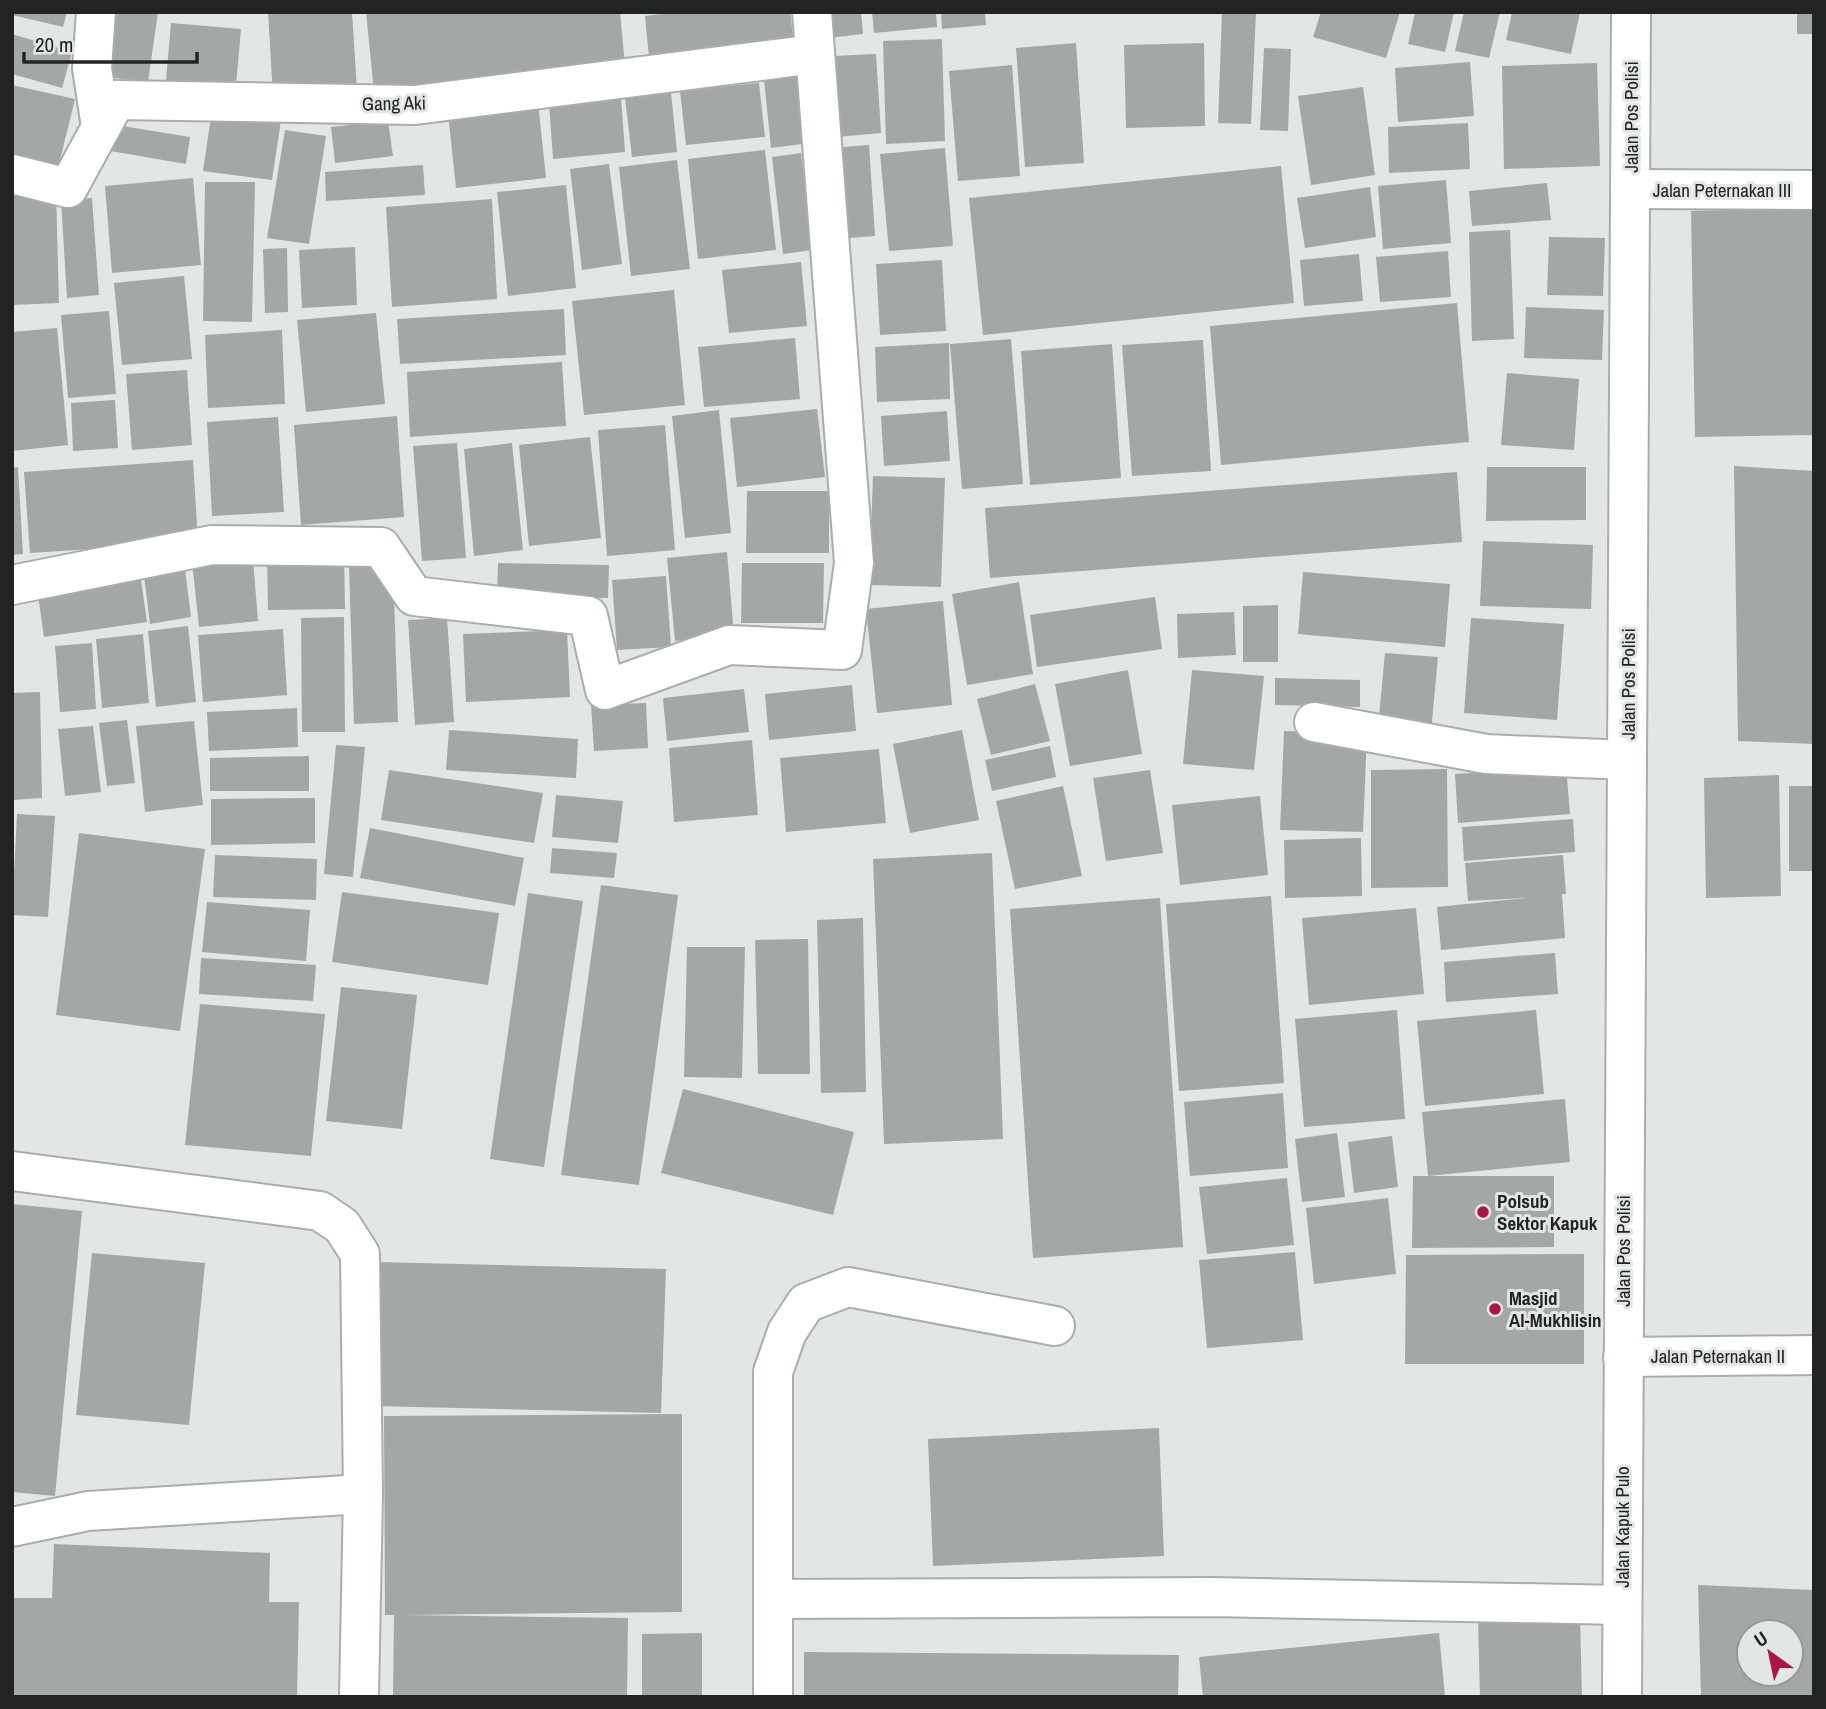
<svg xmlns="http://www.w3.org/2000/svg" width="1826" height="1709" font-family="'Archivo Narrow',sans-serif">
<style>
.building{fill:#a3a8a5;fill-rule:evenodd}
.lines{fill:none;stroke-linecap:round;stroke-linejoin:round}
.minor-casing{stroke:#a9aeab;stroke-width:42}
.minor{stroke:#fff;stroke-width:38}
.poi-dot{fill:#a9154c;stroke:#e2e7e4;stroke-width:2.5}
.labels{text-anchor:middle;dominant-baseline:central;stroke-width:6;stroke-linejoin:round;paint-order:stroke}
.street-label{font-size:19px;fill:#222423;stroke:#e2e7e4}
.poi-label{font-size:19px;font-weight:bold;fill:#222423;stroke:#e2e7e4;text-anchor:start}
</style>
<rect width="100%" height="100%" fill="#e2e7e4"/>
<!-- building -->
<g class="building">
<path d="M12,12H67L63,27L12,15Z"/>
<path d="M108,12H158L148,82L98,76Z"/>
<path d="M268,12H352L357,90L273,96Z"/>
<path d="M366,12H620L625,65L374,92Z"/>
<path d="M676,12H790L795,52L650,68L645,16Z"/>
<path d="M825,12H861L863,34L828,38Z"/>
<path d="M872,12H936L937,27L874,33Z"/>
<path d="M941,12H985L986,25L942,29Z"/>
<path d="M1222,12H1256L1251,124L1218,123Z"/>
<path d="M1321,12H1400L1386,58L1313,37Z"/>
<path d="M1415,12H1454L1445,52L1408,44Z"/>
<path d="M1464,12H1500L1489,58L1455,51Z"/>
<path d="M1512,12H1580L1571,54L1506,40Z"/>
<rect x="1797" y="12" width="17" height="22"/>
<path d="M171,23L241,29L235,97L165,92Z"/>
<path d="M12,34L72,52L62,88L12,74Z"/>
<path d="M942,39L945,141L886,144L883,41Z"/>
<path d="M1076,43L1084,163L1025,167L1016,48Z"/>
<path d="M1204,43L1205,126L1126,128L1124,45Z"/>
<path d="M1264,48L1291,49L1288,131L1260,130Z"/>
<path d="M876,54L881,133L837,137L833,56Z"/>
<path d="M1470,62L1474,116L1398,122L1395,68Z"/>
<path d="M1597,63L1600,166L1504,169L1502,66Z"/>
<path d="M1012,65L1020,176L958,181L949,71Z"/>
<path d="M803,77L810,143L771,148L764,80Z"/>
<path d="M759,83L765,137L686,145L680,91Z"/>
<path d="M12,85L75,99L58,168L12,158Z"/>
<path d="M1363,87L1375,175L1311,185L1298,96Z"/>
<path d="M671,92L677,152L632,157L625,98Z"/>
<path d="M621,97L625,152L553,159L549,103Z"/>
<path d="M538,102L546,178L456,188L448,113Z"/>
<path d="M212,110L281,121L272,180L203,171Z"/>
<path d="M388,121L393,156L335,163L331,127Z"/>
<path d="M1468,123L1470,169L1389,173L1388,127Z"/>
<path d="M110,124L190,137L186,164L105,150Z"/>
<path d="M285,130L326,136L309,244L267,238Z"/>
<path d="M869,145L875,236L837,239L830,148Z"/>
<path d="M945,148L953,246L889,251L880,154Z"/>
<path d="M765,150L776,250L698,259L688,159Z"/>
<path d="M801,153L813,250L783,254L772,157Z"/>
<path d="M677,160L690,269L631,276L619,167Z"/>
<path d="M609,164L622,264L582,270L570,169Z"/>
<path d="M423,165L425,195L326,201L325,172Z"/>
<path d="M1281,166L1294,303L983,335L969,198Z"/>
<path d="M193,178L201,265L112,273L105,186Z"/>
<path d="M1446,180L1451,243L1383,249L1378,186Z"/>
<path d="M205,182H255L252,322L203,321Z"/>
<path d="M1547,183L1551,220L1472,226L1469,191Z"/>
<path d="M566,185L576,288L508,296L497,192Z"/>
<path d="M1370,187L1376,237L1305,248L1297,198Z"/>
<path d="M56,191L59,303L12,305V193Z"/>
<path d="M92,198L99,295L67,298L61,200Z"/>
<path d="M492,199L497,299L392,307L386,207Z"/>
<path d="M1814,208V435L1695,437L1691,211Z"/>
<path d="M1510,230L1514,339L1472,341L1469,232Z"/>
<path d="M1549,237L1605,238L1603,296L1547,295Z"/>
<path d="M355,247L357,305L302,308L299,250Z"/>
<path d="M287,248L288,312L265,313L263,249Z"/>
<path d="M1448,251L1451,297L1380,302L1376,257Z"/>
<path d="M1359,254L1363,301L1304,306L1300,260Z"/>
<path d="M942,260L946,331L880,335L876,264Z"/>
<path d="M801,262L807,326L729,333L722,270Z"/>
<path d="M184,276L192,359L122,365L114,283Z"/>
<path d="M674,290L685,405L584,415L572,301Z"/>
<path d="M1457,303L1469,442L1221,465L1210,326Z"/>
<path d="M1526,307L1604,310L1602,360L1524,358Z"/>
<path d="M564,309L566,355L400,364L397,319Z"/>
<path d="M109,311L116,394L68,398L61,315Z"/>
<path d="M376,313L385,404L306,412L297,320Z"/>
<path d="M57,328L68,445L12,451V332Z"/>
<path d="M282,330L285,404L208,408L205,335Z"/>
<path d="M795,338L800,399L704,407L698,347Z"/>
<path d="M1011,339L1023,484L962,489L950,344Z"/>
<path d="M1203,340L1211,471L1132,476L1122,345Z"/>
<path d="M949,343L950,399L877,402L875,347Z"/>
<path d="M1112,344L1121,478L1030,485L1021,351Z"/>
<path d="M562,362L566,426L410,437L407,372Z"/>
<path d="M187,370L192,445L132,450L126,374Z"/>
<path d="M1507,373L1579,379L1574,450L1501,445Z"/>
<path d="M115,400L118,448L73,451L71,403Z"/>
<path d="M817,409L825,477L737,487L730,418Z"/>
<path d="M719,410L731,533L685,538L672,416Z"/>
<path d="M947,411L950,461L884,466L881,416Z"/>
<path d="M397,416L404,517L301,525L294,425Z"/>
<path d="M278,417L284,512L212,516L207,422Z"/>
<path d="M665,425L675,550L607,556L598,430Z"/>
<path d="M590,437L601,538L529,546L519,445Z"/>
<path d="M457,443L466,558L422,561L413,446Z"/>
<path d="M512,443L523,550L474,556L464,449Z"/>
<path d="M193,460L198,542L30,553L24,472Z"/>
<path d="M1734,466L1814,471V744L1738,741Z"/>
<path d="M18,467L23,554L12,555V468Z"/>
<path d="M1487,467H1586V520L1486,521Z"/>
<path d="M1457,472L1462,542L990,578L985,508Z"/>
<path d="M873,476L945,478L941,587L869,585Z"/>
<path d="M747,491H829V553H746Z"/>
<path d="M1483,541L1593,545L1591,609L1480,606Z"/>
<path d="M252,546L258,621L199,627L191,553Z"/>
<path d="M344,550L345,609L268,610L267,551Z"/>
<path d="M727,552L734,635L675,641L667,558Z"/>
<path d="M184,561L191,617L150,624L143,567Z"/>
<path d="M498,563L609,565L608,598L497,597Z"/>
<path d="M742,563H824L823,623H741Z"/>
<path d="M393,565L398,722L354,724L349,567Z"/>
<path d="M1303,572L1450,584L1445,647L1298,634Z"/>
<path d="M140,573L147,622L44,637L37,588Z"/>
<path d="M666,576L671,647L617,650L612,580Z"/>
<path d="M1019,582L1033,674L967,685L952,594Z"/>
<path d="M1155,597L1162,649L1037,667L1030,615Z"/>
<path d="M943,601L952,705L877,713L866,609Z"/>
<path d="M1278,605V662H1243V606Z"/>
<path d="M1234,612L1236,655L1178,658L1177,614Z"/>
<path d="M344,617L345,732H302L301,618Z"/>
<path d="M447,618L454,722L415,725L408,620Z"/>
<path d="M1471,618L1564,624L1557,720L1464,713Z"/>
<path d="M188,626L196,702L156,707L148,631Z"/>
<path d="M283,629L287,695L203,702L198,635Z"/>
<path d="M567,630L570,697L466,702L463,634Z"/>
<path d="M143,634L149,703L102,708L96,639Z"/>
<path d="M92,643L96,709L60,712L55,646Z"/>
<path d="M1385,653L1438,657L1431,732L1378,727Z"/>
<path d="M1128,670L1142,754L1070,766L1055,684Z"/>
<path d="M1192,670L1264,676L1254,770L1183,764Z"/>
<path d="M1275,678L1360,680V707L1275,705Z"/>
<path d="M1035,684L1050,741L991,755L977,699Z"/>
<path d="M852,685L856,731L769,740L765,694Z"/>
<path d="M744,689L749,732L667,741L663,698Z"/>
<path d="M40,692L42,798L12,800V693Z"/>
<path d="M646,703L648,748L594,751L591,705Z"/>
<path d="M297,708L298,747L209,751L207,712Z"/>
<path d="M127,720L135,783L107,786L99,723Z"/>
<path d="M194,721L203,805L145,812L136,726Z"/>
<path d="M93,726L101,792L65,796L58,729Z"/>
<path d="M449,730L578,739L576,778L446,770Z"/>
<path d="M962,730L979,820L910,833L893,744Z"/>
<path d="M1284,731L1367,733L1363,832L1280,830Z"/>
<path d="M752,740L758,815L674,822L669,748Z"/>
<path d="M336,745L365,747L353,877L324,874Z"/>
<path d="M1050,746L1056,777L992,791L985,760Z"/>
<path d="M879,749L886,823L786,832L780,758Z"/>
<path d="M309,756V791H210V758Z"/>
<path d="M1566,766L1570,814L1458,823L1455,774Z"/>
<path d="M1447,769L1448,887L1371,888V770Z"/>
<path d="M389,770L543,793L534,843L381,820Z"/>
<path d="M1150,770L1163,853L1106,861L1093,778Z"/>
<path d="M1779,775L1781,896L1706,898L1704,778Z"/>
<path d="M1063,786L1082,876L1015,889L996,801Z"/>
<rect x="1789" y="786" width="25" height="85"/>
<path d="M556,795L623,801L618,843L552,837Z"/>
<path d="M1260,796L1268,875L1180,885L1172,805Z"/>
<path d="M315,798V843L211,845V799Z"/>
<path d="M17,814L55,816L48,917L12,915Z"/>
<path d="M1573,819L1575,852L1464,861L1462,827Z"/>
<path d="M370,828L524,858L515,906L360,878Z"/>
<path d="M79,833L205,849L180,1031L56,1015Z"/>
<path d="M1361,838L1362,896L1285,898L1284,840Z"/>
<path d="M552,848L617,853L614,878L550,873Z"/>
<path d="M992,853L1003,1139L884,1144L873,859Z"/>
<path d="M215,855L317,859L316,900L213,897Z"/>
<path d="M1563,855L1566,894H1562L1565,938L1441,950L1437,907L1527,898L1468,901L1465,863Z"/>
<path d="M601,885L678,895L639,1185L561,1175Z"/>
<path d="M342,892L499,913L488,985L332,962Z"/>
<path d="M528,893L583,901L544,1167L490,1159Z"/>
<path d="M1271,896L1284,1083L1179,1091L1166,904Z"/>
<path d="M1160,898L1183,1247L1033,1258L1010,909Z"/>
<path d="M207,902L310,910L306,961L202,952Z"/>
<path d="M1416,908L1424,994L1309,1005L1302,918Z"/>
<path d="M863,918L866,1092L821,1093L817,920Z"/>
<path d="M808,939L810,1074H758L755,940Z"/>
<path d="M687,947H745L742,1078L684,1077Z"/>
<path d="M1555,953L1558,994L1446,1002L1444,962Z"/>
<path d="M201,958L316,965L313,1001L199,994Z"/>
<path d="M341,987L417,995L402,1129L326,1121Z"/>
<path d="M200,1004L325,1014L311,1156L185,1145Z"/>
<path d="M1397,1010L1405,1119L1304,1127L1295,1019Z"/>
<path d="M1536,1010L1544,1094L1425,1106L1417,1021Z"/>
<path d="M683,1089L854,1132L833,1215L661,1173Z"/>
<path d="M1283,1093L1288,1168L1190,1176L1184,1102Z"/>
<path d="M1565,1099L1570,1162L1428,1176L1422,1112Z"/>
<path d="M1337,1133L1345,1197L1302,1202L1295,1139Z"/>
<path d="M1392,1136L1398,1187L1354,1193L1348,1142Z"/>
<path d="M1413,1176H1554V1247L1412,1248Z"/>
<path d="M1287,1178L1294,1245L1207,1254L1199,1187Z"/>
<path d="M1388,1198L1396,1274L1314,1284L1306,1208Z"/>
<path d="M12,1204L82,1211L55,1496L12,1492Z"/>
<path d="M1295,1252L1303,1340L1207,1348L1199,1260Z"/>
<path d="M92,1253L205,1263L189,1425L76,1415Z"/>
<path d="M1584,1254V1364H1405L1406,1255Z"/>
<path d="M377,1262L666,1269L661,1413L373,1406Z"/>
<path d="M682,1414V1612L403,1615L628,1618L627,1697H393L394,1615H385L384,1416Z"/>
<path d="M1159,1428L1164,1556L933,1566L928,1439Z"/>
<path d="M54,1544L270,1553L269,1602H299L297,1697H12V1598H52Z"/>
<path d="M1698,1585L1814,1590V1697H1701ZM1749,1632H1791V1674H1749Z"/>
<path d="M1580,1617L1582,1697H1480L1478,1619Z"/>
<path d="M702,1633V1697H642V1634Z"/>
<path d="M1439,1633L1445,1697H1203L1199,1657Z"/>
<path d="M804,1652L1179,1655L1178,1697H804Z"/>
</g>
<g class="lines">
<defs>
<g id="minor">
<path d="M96,12L92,68L101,127"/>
<path d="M12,174L68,188L116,100L415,105L815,54"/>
<path d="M1631,189L1814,190"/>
<path d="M12,585L212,545L381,547L414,596L588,616L605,690L729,645L842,650L854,563L812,12"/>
<path d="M1314,722L1486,754L1627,760"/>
<path d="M12,1171L320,1211L342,1226L360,1254L363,1494L359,1697"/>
<path d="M1623,1357L1814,1355"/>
<path d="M12,1527L88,1511L363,1494"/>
<path d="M773,1599L1212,1597L1621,1605"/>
<path d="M773,1697V1372L787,1332L806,1303L848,1287L1055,1326"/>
<path d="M1622,1697L1631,12"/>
</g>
</defs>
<!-- minor casing -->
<use href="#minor" class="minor-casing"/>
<!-- minor -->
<use href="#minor" class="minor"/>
</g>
<!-- markers -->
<g class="poi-dot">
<circle cx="1483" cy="1212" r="7"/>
<circle cx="1495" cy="1309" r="7"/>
</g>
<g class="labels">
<!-- street labels -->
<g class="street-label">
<text transform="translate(394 103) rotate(-1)">Gang Aki</text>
<text transform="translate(1631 117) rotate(-90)">Jalan Pos Polisi</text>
<text x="1722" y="190">Jalan Peternakan III</text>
<text transform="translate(1628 684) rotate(-90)">Jalan Pos Polisi</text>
<text transform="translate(1623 1251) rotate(-90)">Jalan Pos Polisi</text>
<text x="1718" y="1356">Jalan Peternakan II</text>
<text transform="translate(1622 1527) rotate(-90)">Jalan Kapuk Pulo</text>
</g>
<!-- poi labels -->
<g class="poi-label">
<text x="1497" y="1201">Polsub<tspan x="1497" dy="22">Sektor Kapuk</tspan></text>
<text x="1509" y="1298">Masjid<tspan x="1509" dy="22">Al-Mukhlisin</tspan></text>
</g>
</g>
<!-- border -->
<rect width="1826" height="1709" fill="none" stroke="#222423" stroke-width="28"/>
<!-- north arrow -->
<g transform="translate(1770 1653) rotate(327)"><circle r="33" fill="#e2e7e4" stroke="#959997" stroke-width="2"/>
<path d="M0-5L12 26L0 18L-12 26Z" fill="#a9154c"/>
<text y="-10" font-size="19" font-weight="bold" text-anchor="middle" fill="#222423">U</text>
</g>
<!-- scale -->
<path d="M24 52v10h173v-10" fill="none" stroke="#222423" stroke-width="3.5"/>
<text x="35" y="52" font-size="21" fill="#222423" stroke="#e2e7e4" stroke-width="5" paint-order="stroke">20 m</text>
</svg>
